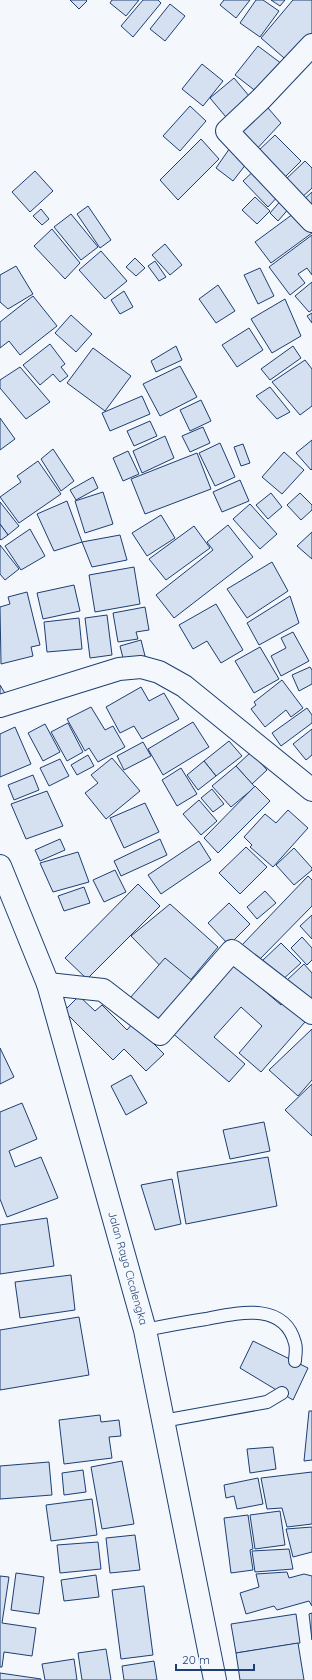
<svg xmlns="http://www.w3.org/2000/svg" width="312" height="1680" font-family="Quicksand,sans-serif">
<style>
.building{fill:#d5e0f0;stroke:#1d3f73}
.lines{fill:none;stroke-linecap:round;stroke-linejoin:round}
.service-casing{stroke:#1d3f73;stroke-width:14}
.minor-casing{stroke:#1d3f73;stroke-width:24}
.tertiary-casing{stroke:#1d3f73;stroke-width:24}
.secondary-casing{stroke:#1d3f73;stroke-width:24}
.service{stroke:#f4f7fb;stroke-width:12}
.minor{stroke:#f4f7fb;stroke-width:22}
.tertiary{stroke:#f4f7fb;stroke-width:22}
.secondary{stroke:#f4f7fb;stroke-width:22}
.labels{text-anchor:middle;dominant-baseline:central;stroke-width:3;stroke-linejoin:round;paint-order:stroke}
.street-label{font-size:11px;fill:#1d3f73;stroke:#f4f7fb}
</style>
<rect width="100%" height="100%" fill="#f4f7fb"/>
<!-- building -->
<g class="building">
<path d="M70,0H86L87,1L79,9Z"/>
<path d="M112,0H139L126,16L110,3Z"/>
<path d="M143,0H158L161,3L133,37L121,26Z"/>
<path d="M224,0H250L236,18L220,5Z"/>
<path d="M256,0H263L279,11L260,37L240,23Z"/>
<path d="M271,0H285L280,6Z"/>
<path d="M293,0H312V41L291,64L261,38Z"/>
<path d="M170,4L185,16L165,41L150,29Z"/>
<path d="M258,46L286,67L262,96L235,75Z"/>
<path d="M202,64L223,81L203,106L182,89Z"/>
<path d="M234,78L255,103L231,123L210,98Z"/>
<path d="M262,101L281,123L253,153L231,130Z"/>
<path d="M190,106L206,121L180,151L163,136Z"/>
<path d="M275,135L301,161L283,179L257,152Z"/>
<path d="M201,139L219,159L178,200L160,180Z"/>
<path d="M232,145L250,159L233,181L216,168Z"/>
<path d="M305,161L312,168V188L300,199L284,181Z"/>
<path d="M257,168L281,193L268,207L243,181Z"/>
<path d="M35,171L53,191L30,212L12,192Z"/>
<path d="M312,192V215L301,202Z"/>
<path d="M255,197L270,211L257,224L242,210Z"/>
<path d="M283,198L291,206L278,221L270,213Z"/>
<path d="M88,206L111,240L100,248L77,214Z"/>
<path d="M41,209L49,219L42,225L33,216Z"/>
<path d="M297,211L312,230V233L271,263L255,242Z"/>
<path d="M71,214L98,247L81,260L54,227Z"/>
<path d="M52,229L80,263L65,279L34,246Z"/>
<path d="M312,235V275L307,268L298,274L305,283L290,295L269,267Z"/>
<path d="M165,244L182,265L170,275L152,255Z"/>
<path d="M101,251L127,281L105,299L79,270Z"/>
<path d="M135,258L145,268L136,276L126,267Z"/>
<path d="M155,261L166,277L159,281L148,266Z"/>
<path d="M16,266L33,294L8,309L0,302V275Z"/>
<path d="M260,268L274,296L258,304L244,275Z"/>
<path d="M312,282V310L309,312L295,296Z"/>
<path d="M218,285L235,311L216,323L199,299Z"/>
<path d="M124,291L133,307L120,314L111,300Z"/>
<path d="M33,296L57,326L20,355L9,341L0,348V322Z"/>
<path d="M285,299L301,336L272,353L251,319Z"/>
<path d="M312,313V323L307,316Z"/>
<path d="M71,315L92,334L76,352L55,333Z"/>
<path d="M249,328L263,350L237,367L222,345Z"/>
<path d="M50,344L65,364L61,367L68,376L60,382L53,374L40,385L23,365Z"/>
<path d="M176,346L182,360L156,372L151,361Z"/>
<path d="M293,346L301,358L270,380L261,369Z"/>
<path d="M93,348L131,376L105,411L67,383Z"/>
<path d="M305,360L312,369V406L300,415L272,382Z"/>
<path d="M180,366L197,397L160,416L143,384Z"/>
<path d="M20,367L50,402L26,419L0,388V380Z"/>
<path d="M270,387L290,412L277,419L256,396Z"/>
<path d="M142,396L150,414L110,431L102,413Z"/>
<path d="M201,400L211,421L190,431L180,410Z"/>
<path d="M0,418L15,439L0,450Z"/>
<path d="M150,421L157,436L134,446L127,431Z"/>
<path d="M203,427L210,443L190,452L182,436Z"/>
<path d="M165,436L174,458L142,473L133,451Z"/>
<path d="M312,440V469L311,470L296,453Z"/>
<path d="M220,443L235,477L215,486L199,453Z"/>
<path d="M243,444L250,463L241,466L234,447Z"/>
<path d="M53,449L74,481L61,491L41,459Z"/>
<path d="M128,451L139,474L123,481L113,458Z"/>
<path d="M284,452L304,470L282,494L262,477Z"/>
<path d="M197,453L211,489L145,514L131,479Z"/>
<path d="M38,461L61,494L19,523L0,497L21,482L17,476Z"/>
<path d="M93,477L98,488L76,500L70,490Z"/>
<path d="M240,480L249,501L222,512L213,492Z"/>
<path d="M103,492L113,524L85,533L75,501Z"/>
<path d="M271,493L282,507L268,519L256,505Z"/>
<path d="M300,493L312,505V510L301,520L287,505Z"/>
<path d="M67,501L82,542L54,551L37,514Z"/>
<path d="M0,502L19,526L8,535L0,524Z"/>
<path d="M250,504L277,534L260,549L233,519Z"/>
<path d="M161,515L175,538L147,556L132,533Z"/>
<path d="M0,524L8,535L1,540L0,539Z"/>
<path d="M228,525L253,557L174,618L156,595L213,550L207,542Z"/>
<path d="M194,526L210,548L166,580L149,559Z"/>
<path d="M30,529L45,556L21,570L5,546Z"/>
<path d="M312,532V559L297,546Z"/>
<path d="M120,535L127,560L92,567L82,542Z"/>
<path d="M0,545L19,569L5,580L0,574Z"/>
<path d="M272,562L288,591L247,618L227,589Z"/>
<path d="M134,567L140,604L95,612L89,575Z"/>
<path d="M74,585L80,611L43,619L37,593Z"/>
<path d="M27,592L40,645L31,647L33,656L1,664L0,607L10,604L8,597Z"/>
<path d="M290,596L299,623L259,645L247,623Z"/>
<path d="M216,604L243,650L221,663L207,641L193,649L179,625Z"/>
<path d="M145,607L149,630L136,632L138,639L118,642L113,613Z"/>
<path d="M107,615L112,655L90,658L85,618Z"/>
<path d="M79,618L82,649L47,652L44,622Z"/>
<path d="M293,632L309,661L281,676L271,656L286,648L281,638Z"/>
<path d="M141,640L145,656L124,662L120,646Z"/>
<path d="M260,647L279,679L254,693L235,661Z"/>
<path d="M310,667L312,670V684L299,691L292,675Z"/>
<path d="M282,680L303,708L291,717L286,710L265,727L251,709L256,705L254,702Z"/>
<path d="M0,685L6,695L0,699Z"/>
<path d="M141,687L149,701L164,693L179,719L142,739L134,726L120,733L106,707Z"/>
<path d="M91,707L105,730L113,726L125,747L98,762L89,748L85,751L67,719Z"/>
<path d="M307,708L312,715V723L281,746L272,733Z"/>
<path d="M193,722L209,747L163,775L148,749Z"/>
<path d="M68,723L83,752L67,761L51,732Z"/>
<path d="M45,724L60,752L43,761L28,733Z"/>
<path d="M15,727L31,764L0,777V734Z"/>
<path d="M312,729V755L306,760L293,744Z"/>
<path d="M229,741L242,756L216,776L204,761Z"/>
<path d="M143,742L151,756L124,770L117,756Z"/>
<path d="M251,752L267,770L252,784L236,766Z"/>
<path d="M88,755L94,766L77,775L71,765Z"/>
<path d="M112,758L140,791L106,819L85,793L98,783L91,775Z"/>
<path d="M60,759L69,776L49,786L40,768Z"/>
<path d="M204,761L216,776L198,790L187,775Z"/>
<path d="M236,766L255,787L231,807L212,786Z"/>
<path d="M181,768L197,794L177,806L162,780Z"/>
<path d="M33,775L39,790L14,800L8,785Z"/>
<path d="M255,786L270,801L218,853L204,838Z"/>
<path d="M212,789L224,804L213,812L201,798Z"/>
<path d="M47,791L63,826L26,839L11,804Z"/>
<path d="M199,800L217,821L201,835L183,814Z"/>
<path d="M145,803L159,832L124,848L110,818Z"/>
<path d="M288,810L308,828L273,867L250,847L252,845L244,837L265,814L276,823Z"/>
<path d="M60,839L65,850L40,861L35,850Z"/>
<path d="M160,839L167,855L121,876L114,861Z"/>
<path d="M199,841L211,860L161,894L148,875Z"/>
<path d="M246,847L267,867L240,894L219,873Z"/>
<path d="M294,848L312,868V870L294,885L276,865Z"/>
<path d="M78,852L89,882L53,892L40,863Z"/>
<path d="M115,870L126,892L104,902L93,880Z"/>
<path d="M308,876L312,880V906L258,961L242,945Z"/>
<path d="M138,884L160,906L87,979L65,958Z"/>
<path d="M84,887L90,903L64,911L58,896Z"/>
<path d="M265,891L276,903L257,919L247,907Z"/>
<path d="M229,903L250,924L229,945L208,923Z"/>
<path d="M170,904L218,947L183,989L131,936Z"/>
<path d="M312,915V939L300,926Z"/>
<path d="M302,937L312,948V960L307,965L291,948Z"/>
<path d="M281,943L301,963L281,981L262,961Z"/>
<path d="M165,958L194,982L160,1023L130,998Z"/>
<path d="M231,962L281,1005L283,1003L305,1022L261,1072L239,1053L262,1026L241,1007L214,1037L245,1064L229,1082L170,1031Z"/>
<path d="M304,964L312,973V1010L285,982Z"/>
<path d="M79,996L95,1011L102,1005L127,1030L133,1023L164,1054L146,1071L124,1049L113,1060L64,1011Z"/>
<path d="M312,1029V1080L298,1096L269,1070Z"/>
<path d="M0,1048L14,1077L0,1084Z"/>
<path d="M131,1075L147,1103L126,1115L111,1086Z"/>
<path d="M312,1084V1136L285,1110Z"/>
<path d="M22,1103L37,1139L9,1151L15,1167L41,1157L58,1198L7,1217L0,1199V1112Z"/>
<path d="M264,1122L270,1151L230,1159L223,1130Z"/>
<path d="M268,1157L277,1206L186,1224L177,1172Z"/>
<path d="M172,1179L181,1224L155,1230L141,1185Z"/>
<path d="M47,1218L54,1266L0,1274V1225Z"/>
<path d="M71,1275L75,1310L20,1318L15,1282Z"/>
<path d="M79,1317L89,1375L0,1390V1330Z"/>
<path d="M253,1341L308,1368L293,1400L240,1368Z"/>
<path d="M309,1411H312V1460L304,1461Z"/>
<path d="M100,1415L101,1422L119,1420L121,1436L109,1437L112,1458L64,1464L59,1420Z"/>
<path d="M273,1447L276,1469L250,1473L247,1449Z"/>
<path d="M122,1461L134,1524L102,1529L91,1467Z"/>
<path d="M49,1462L52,1495L0,1499V1466Z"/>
<path d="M83,1470L86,1492L64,1495L62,1473Z"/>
<path d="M312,1472V1524L287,1527L282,1508L267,1509L261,1478Z"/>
<path d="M258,1478L263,1504L237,1509L234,1496L226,1498L224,1485Z"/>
<path d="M92,1499L97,1535L51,1541L46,1505Z"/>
<path d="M280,1511L285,1545L255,1549L250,1515Z"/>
<path d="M248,1515L253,1549L250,1550L253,1570L231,1573L224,1518Z"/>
<path d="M312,1527V1552L293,1557L286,1529Z"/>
<path d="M135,1535L140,1570L110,1573L106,1538Z"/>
<path d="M98,1542L101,1569L60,1573L57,1545Z"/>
<path d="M289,1549L293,1569L255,1572L252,1551Z"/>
<path d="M287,1572L289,1578L304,1574L312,1576V1606L309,1601L277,1610L274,1606L246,1614L240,1593L259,1587L256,1574Z"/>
<path d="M16,1573L44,1577L39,1614L11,1610Z"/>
<path d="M96,1575L99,1597L64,1601L61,1580Z"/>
<path d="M0,1576L9,1577L2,1623L36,1628L32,1656L4,1652L2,1667H0Z"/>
<path d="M144,1586L153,1655L121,1659L112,1590Z"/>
<path d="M312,1613V1640L309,1614Z"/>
<path d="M296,1614L300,1643L236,1653L231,1624Z"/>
<path d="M298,1643L304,1680H240L236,1653Z"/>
<path d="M106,1649L111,1680H82L78,1653Z"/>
<path d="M74,1659L77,1680H45L42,1664Z"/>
<path d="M154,1661L157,1680H124L122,1666Z"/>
<path d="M0,1673L41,1679V1680H0Z"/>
</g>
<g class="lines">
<defs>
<g id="service">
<path d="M145,1330C165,1326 186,1322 206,1319C237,1313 284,1301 295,1343C297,1349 295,1356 295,1361"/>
<path d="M163,1421L267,1402L282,1393"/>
</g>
<g id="minor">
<path d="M312,45L261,99L227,131L312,221"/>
<path d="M48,984L103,990L160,1034L232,951L312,1013"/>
</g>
<path id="tertiary" d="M0,706L119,669L141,667L159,672L184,686L312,790"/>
<path id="secondary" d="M0,866L48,984L145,1330L215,1680"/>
</defs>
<!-- service casing -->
<use href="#service" class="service-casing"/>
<!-- minor casing -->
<use href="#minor" class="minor-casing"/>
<!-- tertiary casing -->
<use href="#tertiary" class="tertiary-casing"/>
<!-- secondary casing -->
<use href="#secondary" class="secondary-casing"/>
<!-- service -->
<use href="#service" class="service"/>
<!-- minor -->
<use href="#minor" class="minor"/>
<!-- tertiary -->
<use href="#tertiary" class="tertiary"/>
<!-- secondary -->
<use href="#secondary" class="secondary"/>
</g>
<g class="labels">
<!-- street labels -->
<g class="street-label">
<text transform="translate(128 1268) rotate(74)">Jalan Raya Cicalengka</text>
</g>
</g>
<!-- scale -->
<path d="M176 1664v6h78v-6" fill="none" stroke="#1d3f73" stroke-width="2"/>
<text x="182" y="1664" font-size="12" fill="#1d3f73" stroke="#f4f7fb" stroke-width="3" paint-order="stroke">20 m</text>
</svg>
